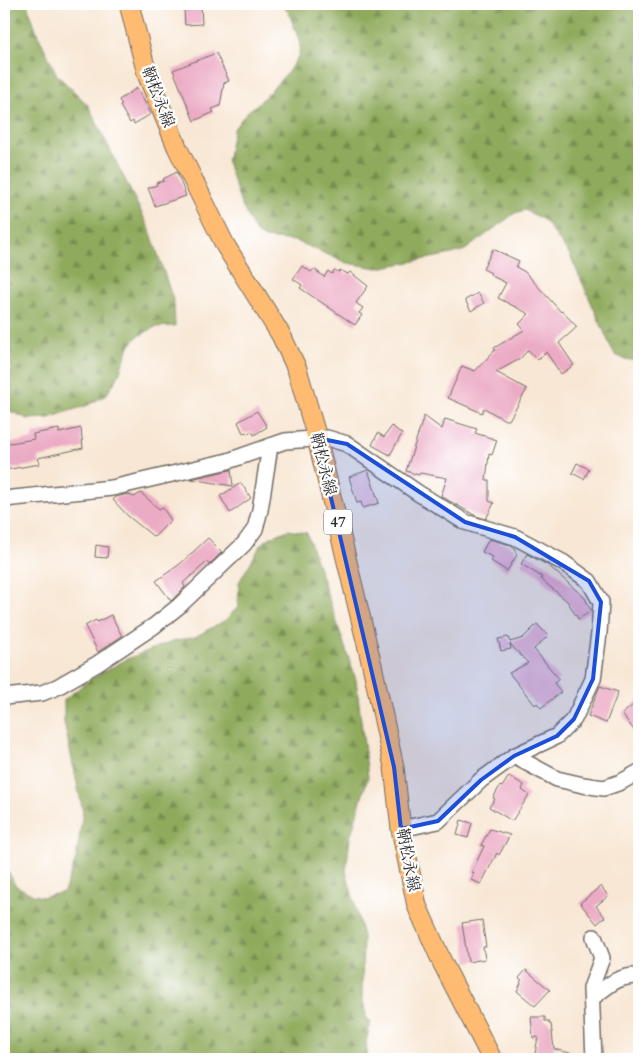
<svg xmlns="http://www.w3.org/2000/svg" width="643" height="1063" font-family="Cardo,'Noto Serif JP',serif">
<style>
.forest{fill:url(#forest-firs);stroke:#5d6a44}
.building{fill:#ecabc5}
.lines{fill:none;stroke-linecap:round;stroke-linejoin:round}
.minor-casing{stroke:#736d66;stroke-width:18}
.major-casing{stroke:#736d66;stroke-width:21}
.minor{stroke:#fff;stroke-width:15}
.major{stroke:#ffbb71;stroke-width:19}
.marked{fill:#1d4ed8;fill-opacity:0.2;stroke:#1d4ed8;stroke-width:4;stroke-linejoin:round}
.labels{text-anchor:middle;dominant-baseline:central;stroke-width:4.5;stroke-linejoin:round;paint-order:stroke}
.shield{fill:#fff;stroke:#6b6b6b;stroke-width:1}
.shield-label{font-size:15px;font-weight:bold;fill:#2b2b2b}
.street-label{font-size:16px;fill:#2b2b2b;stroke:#fff}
</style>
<defs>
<pattern id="forest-firs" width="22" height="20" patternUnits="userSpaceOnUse" patternTransform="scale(1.25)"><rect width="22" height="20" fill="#8faa5c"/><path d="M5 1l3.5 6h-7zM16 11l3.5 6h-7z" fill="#758b4c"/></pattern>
</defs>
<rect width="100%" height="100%" fill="#fff"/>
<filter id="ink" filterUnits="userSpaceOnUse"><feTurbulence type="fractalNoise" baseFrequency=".02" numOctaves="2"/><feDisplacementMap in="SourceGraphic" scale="10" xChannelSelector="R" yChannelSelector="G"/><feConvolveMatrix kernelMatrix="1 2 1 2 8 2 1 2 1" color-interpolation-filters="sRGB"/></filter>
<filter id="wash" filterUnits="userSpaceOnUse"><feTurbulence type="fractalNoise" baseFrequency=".0096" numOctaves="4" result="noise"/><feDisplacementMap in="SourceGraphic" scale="20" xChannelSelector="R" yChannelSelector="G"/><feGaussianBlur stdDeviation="1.12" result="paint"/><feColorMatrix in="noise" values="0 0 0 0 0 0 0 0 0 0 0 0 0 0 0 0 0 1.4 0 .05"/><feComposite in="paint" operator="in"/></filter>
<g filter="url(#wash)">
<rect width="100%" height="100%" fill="#f8e7d4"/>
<!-- forest -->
<g class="forest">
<path d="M4,4H27L38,35L57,75L88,105L150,230L174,303L175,326L155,327L137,337L129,346L118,377L106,395L88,405L49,418L28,419L10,411L11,351L4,335Z"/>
<path d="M281,4H639V361L624,359L614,354L570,255L544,220L525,210L515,213L465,250L452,254L378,268L347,263L296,241L265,238L256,233L241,204L227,162L233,130L247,112L260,102L288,72L299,55L300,43L289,13Z"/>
<path d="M288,530L307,533L356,680L368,777L350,838L346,871L363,936L362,995L367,1020L371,1021L366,1042L368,1059H4V863L15,885L33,895L43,897L64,892L76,859L83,812L64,722V700L89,680L127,659L173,641L195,637L224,621L238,607L239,582L261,545L269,538Z"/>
</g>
<g id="blocks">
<!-- building -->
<g class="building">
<path d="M189,4H201L202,24L185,25L184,10H189Z"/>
<path d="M216,53L229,81L224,83L220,106L212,109L214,112L194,121L173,70Z"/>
<path d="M137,88L151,114L134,124L133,121L130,123L120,106L122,105L119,100Z"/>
<path d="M177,172L186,196L155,206L148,188L157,185L156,183L164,181L163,179Z"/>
<path d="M493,249L519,261L516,267L525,272L561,312L562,311L577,327L559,343L574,365L561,374L546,352L538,360L528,350L520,359L496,372L527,389L509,420H505L484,408L482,413L448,398L462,366L475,371L495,350L494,348L524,330L519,324L529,314L498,298L506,283L490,275L491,273L483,269Z"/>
<path d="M302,266L311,272L314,269L324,277L328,271L332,274L334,270L339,272L340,270L348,274L350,272L368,286L356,303L363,308L359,313L362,315L355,325L300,288L302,285L293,279Z"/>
<path d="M478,293L484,303L471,311L465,300Z"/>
<path d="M257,411L267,427L254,435L252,431L247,434L246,432L243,433L238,422Z"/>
<path d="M424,416L442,429L445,419L477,429L475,433L497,440L492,455L489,454L486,480H489V501L494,503L486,519L476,516L441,496L447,478L420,473L419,475L406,471Z"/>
<path d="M392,426L402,434L390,455L372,445L378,433L384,437Z"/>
<path d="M81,428L83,448L38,458L40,464L4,470V444L34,439L33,434L59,429V433Z"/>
<path d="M577,463L589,469L584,479L572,473Z"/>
<path d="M231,470L233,486L191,479L230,470Z"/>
<path d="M368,470L379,503L363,508L361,502L357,503L349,477Z"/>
<path d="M241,483L251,498L230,513L220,496Z"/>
<path d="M141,493L159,509L162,507L171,520L154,537L128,516L113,500L116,497L128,494L134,497Z"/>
<path d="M208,538L222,552L209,565L207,562L183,583L185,587L171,601L156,581L180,564Z"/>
<path d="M489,539L507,544L514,548L517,555L507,571L491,561L493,557L482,552Z"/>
<path d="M96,545L108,547L107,558L95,557Z"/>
<path d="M527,554L549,566L585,598L591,611L578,619L568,602L541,579L542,577L521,564Z"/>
<path d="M111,615L122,636L98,652L85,626L96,620L97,622Z"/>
<path d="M537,624L548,636L534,649L559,679L554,683L561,692L541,708L537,703L535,705L509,673L528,663L510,644L511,649L501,651L498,639L508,637L510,642L523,638Z"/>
<path d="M600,686L618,692L606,723L588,716Z"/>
<path d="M639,700V737L622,714Z"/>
<path d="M509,776L524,785L522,790L529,795L512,821L489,807L495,799L493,798L500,786L502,787Z"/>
<path d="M461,820L472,823L468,838L457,835Z"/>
<path d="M490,829L510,835L499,855L497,853L481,884L471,880L474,873L472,872L484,846L481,845Z"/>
<path d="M601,886L608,896L596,906L605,917L597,924L580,903Z"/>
<path d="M482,920L486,947H483L485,959L468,962L462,923Z"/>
<path d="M526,970L550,990L535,1006L517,991L521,983L520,982L522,980L519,978Z"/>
<path d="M531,1017H545V1021H549V1024H551L554,1049L578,1055L577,1059H534L538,1037L533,1038Z"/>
</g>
</g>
</g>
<g filter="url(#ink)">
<use href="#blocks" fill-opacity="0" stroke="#736d66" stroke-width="1"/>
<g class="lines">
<defs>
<g id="minor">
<path d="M4,499L112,488L228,461L285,441L327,438L347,444L418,493L465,522L515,537L564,563L589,581L601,602L599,633L593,679L574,719L557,736L514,756L481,780L438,821L401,829"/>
<path d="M4,697L42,693L57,687L97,664L154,626L179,606L244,544L255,529L260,510L270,446"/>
<path d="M514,756L557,779L583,785L604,788L621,782L639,772"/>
<path d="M594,937L602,958L591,988L594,1059"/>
<path d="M592,998C608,986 618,975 639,976"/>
</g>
<path id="major" d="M129,4L147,74L177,147L225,245L281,335L297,369L317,438L372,665L394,767L401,829L417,906L443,964L492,1059"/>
</defs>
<!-- minor casing -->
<use href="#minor" class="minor-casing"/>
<!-- major casing -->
<use href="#major" class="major-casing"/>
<!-- minor -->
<use href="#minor" class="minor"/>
<!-- major -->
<use href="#major" class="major"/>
</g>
</g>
<!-- marked area -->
<path class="marked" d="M317,438L347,444L465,522L515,537L589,581L601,602L593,679L574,719L557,736L514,756L481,780L438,821L401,829L394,767Z"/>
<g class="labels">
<!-- shield labels -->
<rect class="shield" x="324" y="509.5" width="28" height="25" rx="4"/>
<g class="shield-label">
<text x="338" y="522">47</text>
</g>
<!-- street labels -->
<g class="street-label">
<text transform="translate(158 97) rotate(69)">鞆松永線</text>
<text transform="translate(323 464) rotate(76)">鞆松永線</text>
<text transform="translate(408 860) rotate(79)">鞆松永線</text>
</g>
</g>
<!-- margin -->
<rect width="643" height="1063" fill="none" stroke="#fff" stroke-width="20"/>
</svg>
